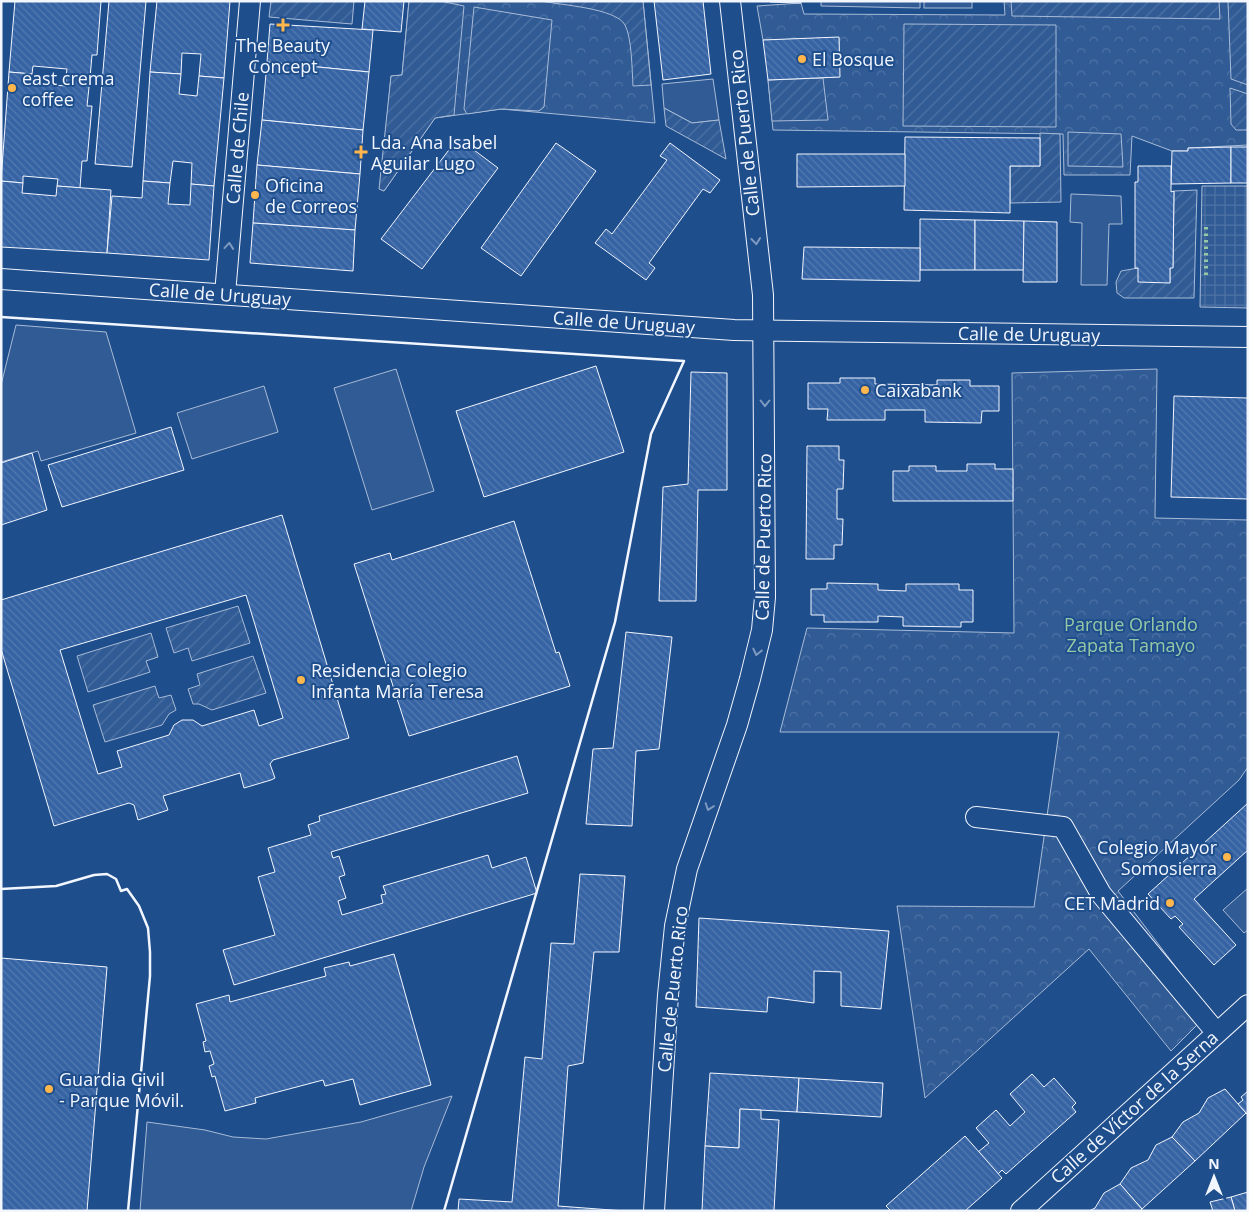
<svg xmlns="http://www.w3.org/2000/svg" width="1249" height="1212" font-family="'Open Sans',sans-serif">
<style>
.built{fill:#305b95;stroke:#a8bbd7}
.park{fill:url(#park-crowns);stroke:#a8bbd7}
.garden{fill:url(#garden-furrows);stroke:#a8bbd7}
.plaza{fill:url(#plaza-grid);stroke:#a8bbd7}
.building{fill:url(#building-back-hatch);stroke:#f2f6ff;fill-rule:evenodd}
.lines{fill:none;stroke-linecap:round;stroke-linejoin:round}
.street-casing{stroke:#f2f6ff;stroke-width:22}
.street{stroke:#1f4e8c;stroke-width:20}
.hedge{stroke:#97c8a6;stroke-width:4;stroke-dasharray:2.5 4;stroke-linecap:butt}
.wall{stroke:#f2f6ff;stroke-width:2.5}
.oneway{stroke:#7e9ac0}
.poi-dot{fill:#ffb74d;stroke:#1f4e8c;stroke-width:2}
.labels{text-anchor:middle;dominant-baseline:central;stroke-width:4;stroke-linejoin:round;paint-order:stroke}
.poi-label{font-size:18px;fill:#f2f6ff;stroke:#1f4e8c;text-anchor:start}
.street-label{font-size:18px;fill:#f2f6ff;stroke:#1f4e8c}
.park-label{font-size:18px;fill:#97c8a6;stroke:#1f4e8c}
</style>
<defs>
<pattern id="park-crowns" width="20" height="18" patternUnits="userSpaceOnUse" patternTransform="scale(1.25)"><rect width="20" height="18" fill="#305b95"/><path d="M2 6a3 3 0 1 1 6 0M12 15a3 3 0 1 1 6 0" fill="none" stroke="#4e73a5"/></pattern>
<pattern id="garden-furrows" width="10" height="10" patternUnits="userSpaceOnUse" patternTransform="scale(1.25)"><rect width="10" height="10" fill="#305b95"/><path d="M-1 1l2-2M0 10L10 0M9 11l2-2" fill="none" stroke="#4e73a5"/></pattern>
<pattern id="plaza-grid" width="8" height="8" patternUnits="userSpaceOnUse" patternTransform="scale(1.25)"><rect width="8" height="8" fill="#305b95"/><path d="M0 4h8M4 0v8" fill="none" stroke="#4e73a5"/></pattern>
<pattern id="building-back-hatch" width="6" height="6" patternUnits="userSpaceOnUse" patternTransform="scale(1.25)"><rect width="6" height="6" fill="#3563a3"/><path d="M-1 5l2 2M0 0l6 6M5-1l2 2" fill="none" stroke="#537ab1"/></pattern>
</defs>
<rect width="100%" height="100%" fill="#1f4e8c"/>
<!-- built -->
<g class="built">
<path d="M821,1H920V8L821,6Z"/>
<rect x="924" y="1" width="48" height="7"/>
<path d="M713,79L719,120L692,123L664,108L662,84Z"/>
<path d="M1071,194L1121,196L1122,224H1109L1107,285H1081L1082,223L1070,222Z"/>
<path d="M16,325L106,332L136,433L41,461L38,451L1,462V385Z"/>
<path d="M396,369L434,491L372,510L334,388Z"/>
<path d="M264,386L278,432L192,459L177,413Z"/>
<path d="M1248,888V930L1244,933L1223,910Z"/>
<path d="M452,1096L424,1167L411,1211H140L147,1122L205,1130L233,1137L266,1139L361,1122Z"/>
</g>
<!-- park -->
<g class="park">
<path d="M409,1H643L655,123L501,109L435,118L384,191L380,189L391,76L402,75Z"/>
<path d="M1004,1H1248V145L1188,148V151H1172L1132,136L1130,175H1064L1063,134L773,130L768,80L839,77V38L763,40L757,6L801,3L804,14L1005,15Z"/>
<path d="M1157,369L1155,518L1248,520V767L1239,780L1118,891L1210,1012L1171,1051L1089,949L925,1098L897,906L1034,907L1059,732H780L807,628L1014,633L1012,373Z"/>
</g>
<!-- garden -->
<g class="garden">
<path d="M271,1H354L352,24L269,17Z"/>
<path d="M409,1H440L464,6L454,115L435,118L384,191L379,189L391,76L402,75Z"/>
<path d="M541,1H643L651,85L633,86C632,71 632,38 625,25C616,8 560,5 541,1Z"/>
<path d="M1011,1H1219L1220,19L1012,16Z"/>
<path d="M1228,1H1248V85L1231,79Z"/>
<path d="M474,7L552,20L544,107L539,111L501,109L467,114L464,109Z"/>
<path d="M904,24L1056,25V127L903,126Z"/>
<path d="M823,78L828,120L772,121L768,80Z"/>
<path d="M1230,88L1248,94V130H1236L1231,124Z"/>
<path d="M664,108L692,123L719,120L726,159L666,126Z"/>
<path d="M1068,132L1121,134L1123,167L1068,166Z"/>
<path d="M1040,133L1060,134L1061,202L1010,203V166H1040Z"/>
<path d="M1197,190L1194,298H1124L1117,293L1116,282L1121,271L1138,268L1170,283V268L1173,267L1174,191Z"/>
<path d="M238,606L250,643L192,661L188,648L174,653L166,628Z"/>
<path d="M151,633L158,657L146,661L150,672L88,692L77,656Z"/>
<path d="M253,656L266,693L212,710L199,704H193L188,689L200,685L197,674Z"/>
<path d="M155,686L159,698L171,695L176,710L169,714L162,725L105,742L93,705Z"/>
</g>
<!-- plaza -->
<path class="plaza" d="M1202,186H1248V308L1200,307Z"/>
<!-- building -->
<g class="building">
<path d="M15,1H101L97,55H92L90,78L66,76L67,69L33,66L32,74L9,72Z"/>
<path d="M109,1H146L132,167L95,164Z"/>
<path d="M157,1H230L224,78L199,76L201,54L182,53L181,74L150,72Z"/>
<path d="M365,1H404L401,32L362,29Z"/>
<path d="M654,1H703L711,74L663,80Z"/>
<path d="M770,1H801V3L770,2Z"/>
<path d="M270,24L373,30L369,72L267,62Z"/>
<path d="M839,37L840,77L768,80L763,40Z"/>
<path d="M267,62L369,72L363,130L262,120Z"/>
<path d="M9,72L32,74L31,83L66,86V76L90,78L87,106H92L87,161H82L80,188L57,186L58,179L23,176V183L1,181Z"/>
<path d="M150,72L181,74L179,94L197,96L199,76L224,78L214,186L191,184L192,163L173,161L170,183L143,181Z"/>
<path d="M262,120L363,130L360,174L257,165Z"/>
<path d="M905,137L1040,138V166H1010V213L904,210Z"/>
<path d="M458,138L498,168L422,269L381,239Z"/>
<path d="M556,143L596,171L521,276L481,248Z"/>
<path d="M670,143L720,180L710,193L703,189L649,263L655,268L646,280L595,243L606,229L612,234L667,160L660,156Z"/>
<path d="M1231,147V183L1171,184L1172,151H1188V148Z"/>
<rect x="1231" y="147" width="17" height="36"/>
<path d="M797,154H905V186L797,187Z"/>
<path d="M257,165L360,174L355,230L253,223Z"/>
<path d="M1138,166H1171V192L1174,191L1173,268H1170V283L1138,282V268H1135V182H1138Z"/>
<path d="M1,181L23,183L22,193L56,196L57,186L111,190L107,253L1,247Z"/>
<path d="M143,181L170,183L168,204L190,205L191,184L214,186L209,260L107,253L112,196L142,198Z"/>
<path d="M920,219L975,220V270H920Z"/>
<path d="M975,220L1024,221V270H975Z"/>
<path d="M1024,221L1057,222V282H1023Z"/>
<path d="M253,223L355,230L353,271L250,263Z"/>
<path d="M804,247L920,248V281L802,279Z"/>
<path d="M596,366L624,452L484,497L456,411Z"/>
<path d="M691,372L727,373V490H698L696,601H659L663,487L688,484Z"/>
<path d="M840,378H875V384L937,385V380H970V386H999V411H982L981,423L925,422V410H885V420H827L828,409H808V383H840Z"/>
<path d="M1174,396L1248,398V499L1171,497Z"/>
<path d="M171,427L184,470L62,507L48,465Z"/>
<path d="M807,446H839V460H844L843,489H837V519H843L842,545H834V559H806Z"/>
<path d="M32,453L47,510L1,525V463Z"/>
<path d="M967,464H995V469H1013V501H893V471H909V466H936V471H967Z"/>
<path d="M282,515L349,738L273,760L270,764L275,778L271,780L244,788L240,773L163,796L168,810L138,820L134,805L129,803L54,826L1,649V600ZM246,595L283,718L259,726L254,710L202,726L193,720H182L174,725L169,735L117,751L122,767L98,774L60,650Z"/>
<path d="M514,521L556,653L559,652L570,686L409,736L354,564L390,553L392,560Z"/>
<path d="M827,583L878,584V590L906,591V584H959V590H973V622H961V627L903,626V617L878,616V622H824V615H811V589H827Z"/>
<path d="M626,632L672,637L659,749L636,751L632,826L586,824L593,749L613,748Z"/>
<path d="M517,756L528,793L331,852L333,858L339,856L345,875L339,877L346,898L338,901L342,915L383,903L381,895L386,894L383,886L488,855L492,868L526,857L537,893L234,985L223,950L275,935L258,877L275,872L268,848L311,835L308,825L320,821L319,816Z"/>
<path d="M1248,803V850L1194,899L1236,945L1214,965L1179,927L1183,924L1175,916L1171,919L1148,894Z"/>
<path d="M580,874L625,876L619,952H594L583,1063L568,1066L558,1206L625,1211H458L459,1199L512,1202L525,1057L542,1059L551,943L574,944Z"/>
<path d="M699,918L889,931L881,1009L841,1006V972L814,971V1003L768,997L767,1012L696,1007Z"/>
<path d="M394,954L431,1085L360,1105L353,1079L325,1086L323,1080L255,1098L256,1103L225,1111L215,1076L212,1077L209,1066L214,1064L210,1051L205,1052L203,1042L206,1041L196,1004L229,995L230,1002L326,976L324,968L349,962L350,966Z"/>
<path d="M1,958L107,967L87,1211H1Z"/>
<path d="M710,1073L799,1078L797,1112L740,1109L739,1148L705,1146Z"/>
<path d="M1032,1074L1044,1087L1054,1078L1076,1103L1072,1107L1076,1112L1006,1174L1002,1170L998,1174L978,1152L989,1143L976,1128L996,1110L1010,1126L1025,1112L1010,1094Z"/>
<path d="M799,1078L883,1083L881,1117L797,1112Z"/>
<path d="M1225,1089L1246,1113L1195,1161L1172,1137L1183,1122L1199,1113L1208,1098Z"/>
<path d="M1248,1091V1115L1238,1104L1243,1100L1241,1097Z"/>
<path d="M740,1109L761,1110V1119L779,1120L774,1211H702L705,1146L739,1148Z"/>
<path d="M965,1136L1002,1178L965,1211H891L886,1206Z"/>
<path d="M1172,1137L1195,1161L1142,1209L1120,1184L1131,1168L1148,1160L1156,1145Z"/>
<path d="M1120,1184L1142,1209L1140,1211H1089L1095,1208L1104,1193Z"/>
<path d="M1248,1192V1211H1235L1231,1197Z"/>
<path d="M1231,1197L1235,1211H1213L1210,1202Z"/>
</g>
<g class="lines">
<defs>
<g id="street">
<path d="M1,279L734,330L1248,337"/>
<path d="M225,294L250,1"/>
<path d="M976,817L1063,827L1101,894L1216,1032"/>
<path d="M654,1211L668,995L675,926L687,869L737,725L750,679L762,630L765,597L763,295L730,1"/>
<path d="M1021,1211L1248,1005"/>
</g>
</defs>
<!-- street casing -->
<use href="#street" class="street-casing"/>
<!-- street -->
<use href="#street" class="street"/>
<!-- hedge -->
<path class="hedge" d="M1206,275V226"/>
<!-- wall -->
<g class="wall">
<path d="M1,317L684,361L651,434L615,622L444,1211"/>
<path d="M1,889L56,886L94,875L107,874L116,879L121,891L127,889L139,906L148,928L150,952V976L128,1211"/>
</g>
</g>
<!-- one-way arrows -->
<defs><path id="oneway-chevron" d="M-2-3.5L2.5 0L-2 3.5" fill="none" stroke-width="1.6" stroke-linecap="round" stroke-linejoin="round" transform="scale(1.25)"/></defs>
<g class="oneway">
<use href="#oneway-chevron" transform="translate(756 241) rotate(84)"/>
<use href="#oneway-chevron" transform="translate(229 246) rotate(-85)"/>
<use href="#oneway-chevron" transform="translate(765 403) rotate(90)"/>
<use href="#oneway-chevron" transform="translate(757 652) rotate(103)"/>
<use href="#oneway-chevron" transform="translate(709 807) rotate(109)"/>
</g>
<!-- markers -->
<g class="poi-dot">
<path d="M280.5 17.5h5v5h5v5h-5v5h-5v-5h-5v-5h5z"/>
<circle cx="802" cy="59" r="5"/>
<circle cx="12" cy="88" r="5"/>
<path d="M358.5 144.5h5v5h5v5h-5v5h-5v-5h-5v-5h5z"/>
<circle cx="255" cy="195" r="5"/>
<circle cx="865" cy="390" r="5"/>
<circle cx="301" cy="680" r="5"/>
<circle cx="1227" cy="857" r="5"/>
<circle cx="1170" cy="903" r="5"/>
<circle cx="49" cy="1089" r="5"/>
</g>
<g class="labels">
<!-- poi labels -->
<g class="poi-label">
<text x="283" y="45" text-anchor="middle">The Beauty<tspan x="283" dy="21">Concept</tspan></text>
<text x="812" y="59">El Bosque</text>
<text x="22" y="78">east crema<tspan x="22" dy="21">coffee</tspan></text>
<text x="371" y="142">Lda. Ana Isabel<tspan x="371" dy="21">Aguilar Lugo</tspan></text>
<text x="265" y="185">Oficina<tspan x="265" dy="21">de Correos</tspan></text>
<text x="875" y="390">Caixabank</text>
<text x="311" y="670">Residencia Colegio<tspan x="311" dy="21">Infanta María Teresa</tspan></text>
<text x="1217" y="847" text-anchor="end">Colegio Mayor<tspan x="1217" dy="21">Somosierra</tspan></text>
<text x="1160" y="903" text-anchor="end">CET Madrid</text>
<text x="59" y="1079">Guardia Civil<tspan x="59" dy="21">- Parque Móvil.</tspan></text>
</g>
<!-- street labels -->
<g class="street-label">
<text transform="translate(744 133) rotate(-96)">Calle de Puerto Rico</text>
<text transform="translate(237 148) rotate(-85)">Calle de Chile</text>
<text transform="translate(220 294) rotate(4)">Calle de Uruguay</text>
<text transform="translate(624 322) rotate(4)">Calle de Uruguay</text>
<text transform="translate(1029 334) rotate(1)">Calle de Uruguay</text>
<text transform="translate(763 537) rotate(-89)">Calle de Puerto Rico</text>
<text transform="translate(672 989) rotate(-84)">Calle de Puerto Rico</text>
<text transform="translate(1134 1107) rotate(-42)">Calle de Víctor de la Serna</text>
</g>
<!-- park labels -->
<g class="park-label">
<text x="1131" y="624">Parque Orlando<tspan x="1131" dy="21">Zapata Tamayo</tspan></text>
</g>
</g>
<!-- border -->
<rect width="1249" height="1212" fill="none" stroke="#f2f6ff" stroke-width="5"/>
<!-- north arrow -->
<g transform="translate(1214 1177)" stroke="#1f4e8c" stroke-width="4" paint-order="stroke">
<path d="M0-4L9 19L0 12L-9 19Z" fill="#f2f6ff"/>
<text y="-8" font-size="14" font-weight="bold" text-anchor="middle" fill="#f2f6ff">N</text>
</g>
</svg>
